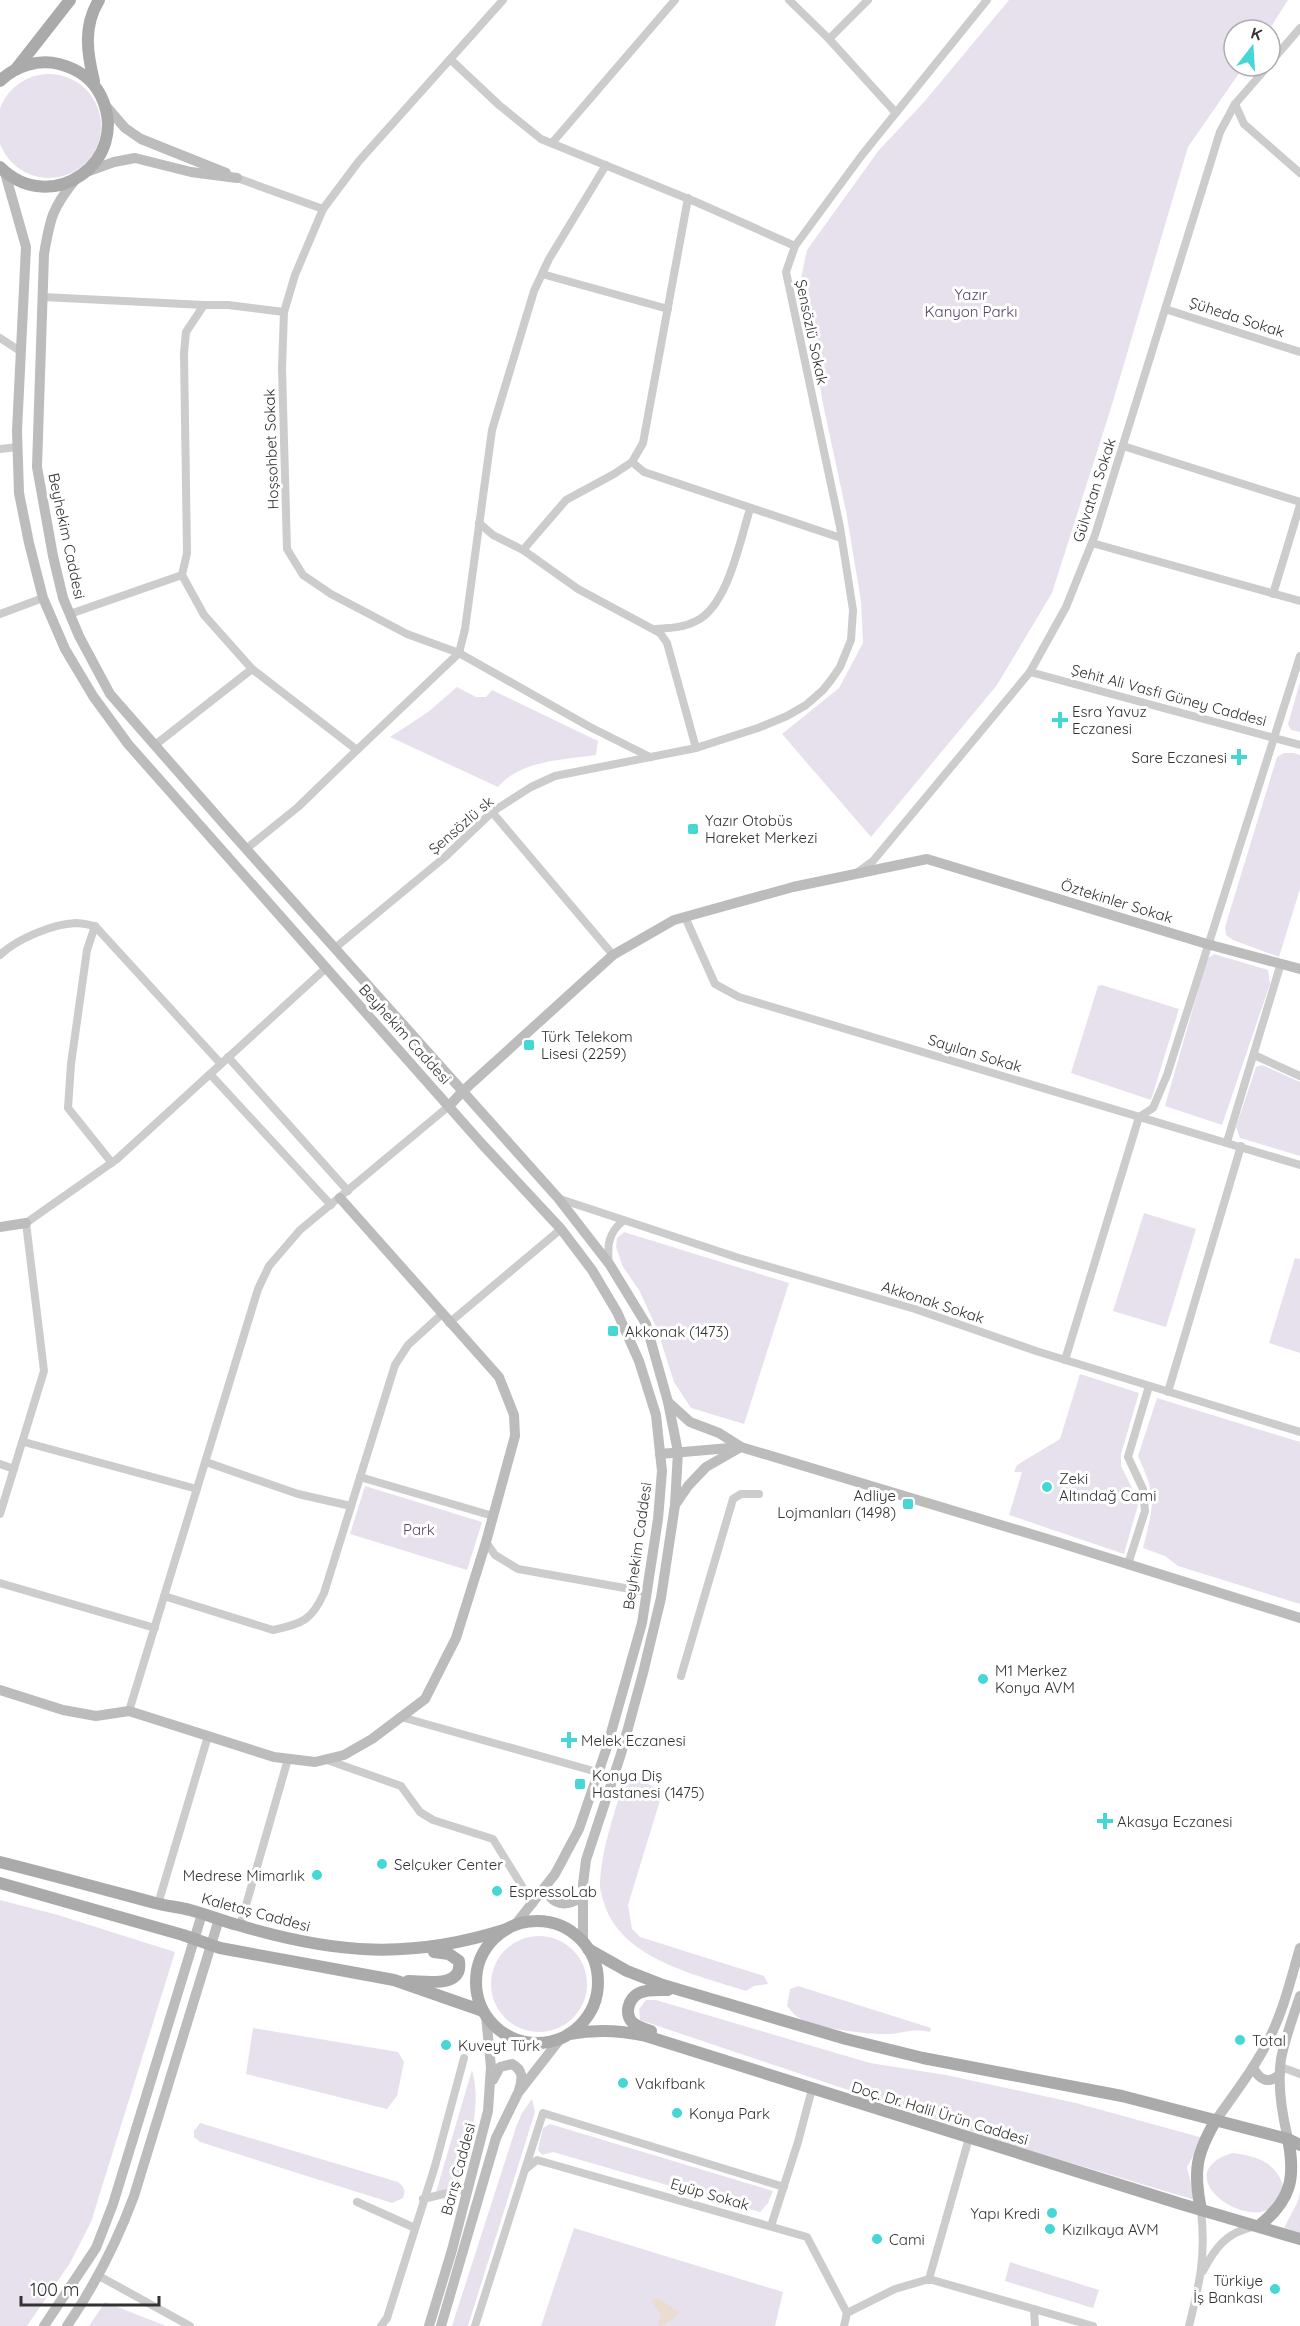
<svg xmlns="http://www.w3.org/2000/svg" width="1300" height="2326" font-family="Quicksand,sans-serif">
<style>
.green{fill:#e7e1ed}
.water{fill:#ebdcd0}
.lines{fill:none;stroke-linecap:round;stroke-linejoin:round}
.street{stroke:#ccc;stroke-width:8}
.secondary{stroke:#bcbcbc;stroke-width:10}
.primary{stroke:#aaa;stroke-width:12}
.poi-dot{fill:#45d7d5;stroke:#fff;stroke-width:2}
.labels{text-anchor:middle;dominant-baseline:central;stroke-width:6;stroke-linejoin:round;paint-order:stroke}
.park-label{font-size:15px;fill:#5a426a;stroke:#fff}
.street-label{font-size:15px;fill:#323232;stroke:#fff}
.poi-label{font-size:15px;fill:#323232;stroke:#fff;text-anchor:start}
</style>
<rect width="100%" height="100%" fill="#fff"/>
<!-- green -->
<g class="green">
<path d="M1009,0H1288L1269,30H1234V66H1244L1188,147L1111,408L1052,593L997,685L871,837L782,734L839,688L863,643L861,601L846,511L823,404L801,278L807,250L879,150L924,102Z"/>
<circle cx="49" cy="126" r="52"/>
<path d="M1300,682V732L1291,730L1288,724Z"/>
<path d="M457,687L476,697H486L492,690L598,741L596,755C563,760 521,760 498,787L390,737L428,712Z"/>
<path d="M1284,753H1294L1300,755V889L1279,957L1233,940L1226,935L1225,927L1277,757Z"/>
<path d="M1214,954L1268,970L1270,984L1222,1125L1165,1106L1207,959Z"/>
<path d="M1102,985L1179,1009L1151,1100L1071,1073L1098,986Z"/>
<path d="M1262,1065L1300,1082V1156L1240,1138L1236,1127L1256,1067Z"/>
<path d="M1144,1213L1196,1229L1166,1327L1113,1311Z"/>
<path d="M624,1232L789,1283L744,1424L691,1408L674,1382L657,1329L639,1290L623,1267L616,1247L617,1238Z"/>
<path d="M1295,1258L1300,1259V1353L1269,1343Z"/>
<path d="M1080,1374L1139,1393L1121,1454V1466L1134,1492L1138,1505L1124,1554L1009,1515L1022,1472H1014L1017,1465L1060,1439Z"/>
<path d="M1157,1398L1300,1442V1604L1178,1566L1165,1556L1143,1548C1154,1504 1157,1498 1138,1456Z"/>
<path d="M365,1486L482,1522L467,1570L350,1534Z"/>
<path d="M637,1779L659,1789L661,1797L628,1905L632,1929L640,1937L764,1976L768,1984L754,1986L746,1991C697,1975 621,1959 604,1903C602,1896 599,1888 600,1881C602,1849 613,1818 622,1787Z"/>
<path d="M0,1900L58,1915L175,1952L91,2222L70,2263L27,2326H0Z"/>
<circle cx="539" cy="1984" r="48"/>
<path d="M798,1986L931,2028L930,2032C909,2028 907,2033 888,2034C868,2035 813,2028 796,2016C793,2014 790,2009 787,2006L790,1989Z"/>
<path d="M646,2000H656L870,2063L946,2075L1076,2103L1203,2138L1187,2167L1195,2200L1018,2147L640,2020L639,2009Z"/>
<path d="M253,2028L398,2052L404,2062L397,2096L387,2109L246,2074Z"/>
<path d="M472,2070C483,2109 467,2148 457,2186L450,2190L436,2192Z"/>
<path d="M532,2099L535,2112L468,2326H452L516,2127L522,2113Z"/>
<path d="M200,2123L398,2182C404,2187 406,2190 403,2198L392,2203L200,2142L194,2137V2131Z"/>
<path d="M550,2124L773,2191L768,2203L760,2212L553,2152L542,2155L538,2150L543,2128Z"/>
<path d="M1232,2153C1257,2156 1276,2162 1284,2188C1281,2193 1277,2203 1272,2207C1244,2230 1167,2174 1232,2153Z"/>
<path d="M1300,2192V2233L1284,2228L1298,2201Z"/>
<path d="M574,2228L783,2292L775,2326H541Z"/>
<path d="M1010,2262L1099,2290L1093,2308L1005,2281Z"/>
<path d="M105,2302L166,2326H89Z"/>
</g>
<!-- water -->
<path class="water" d="M658,2298L680,2313L664,2325L658,2326L661,2314L652,2303L653,2299Z"/>
<g class="lines">
<!-- street -->
<g class="street">
<path d="M503,0L359,161L323,209L295,275L284,312L282,368L287,549L303,575L331,594L407,634L459,653L590,727L650,757"/>
<path d="M789,0L829,39L896,113"/>
<path d="M829,39L868,0"/>
<path d="M450,59L499,105L541,139L696,202L795,246"/>
<path d="M1270,63L1300,28"/>
<path d="M1235,104L1244,124L1300,173"/>
<path d="M552,143L675,0"/>
<path d="M237,178L323,209"/>
<path d="M542,274L668,309"/>
<path d="M43,297L204,305"/>
<path d="M1165,309L1300,352"/>
<path d="M284,312L228,305H204L186,332L184,353L187,553L182,575L204,615L252,669L357,750L459,653L465,629L492,430L534,291L549,259L606,165"/>
<path d="M0,338L20,351"/>
<path d="M1123,446L1300,502"/>
<path d="M0,449L18,447"/>
<path d="M632,462L644,472L841,538"/>
<path d="M479,523L493,535L523,550L578,589L660,633L667,643L696,748L758,728L787,716L806,705L823,690L831,680L840,667L851,640L853,610L840,527L786,272L795,246L862,155L987,0"/>
<path d="M1092,543L1300,601"/>
<path d="M523,550L566,500L614,474L632,462L643,443L688,198"/>
<path d="M1273,594L1300,505"/>
<path d="M0,614L43,598"/>
<path d="M70,614L182,575"/>
<path d="M654,629C669,628 683,628 696,621C728,606 740,540 750,509"/>
<path d="M1030,672L1300,745"/>
<path d="M155,745L252,669"/>
<path d="M492,812L613,955"/>
<path d="M246,849L298,807L357,750"/>
<path d="M858,872L873,861L1030,672L1066,607L1095,535L1220,132L1235,104L1268,66"/>
<path d="M685,917L715,984L739,997L1300,1165"/>
<path d="M95,926L87,950L71,1064L68,1108L112,1163"/>
<path d="M335,948L445,857L492,812L531,787L555,776L696,748"/>
<path d="M0,955C17,939 52,924 76,923C82,923 89,925 95,926L221,1064"/>
<path d="M1254,1055L1300,1076"/>
<path d="M228,1057L348,1191"/>
<path d="M210,1074L331,1205"/>
<path d="M1227,1142L1281,963"/>
<path d="M560,1199L739,1258L915,1309L1036,1351L1300,1432"/>
<path d="M609,1264C607,1246 608,1233 623,1221"/>
<path d="M449,1323L561,1229"/>
<path d="M1065,1360L1139,1117L1153,1108L1167,1075L1300,656"/>
<path d="M1168,1392L1241,1146"/>
<path d="M24,1442L197,1489"/>
<path d="M206,1462L298,1494L351,1506"/>
<path d="M0,1464L14,1469"/>
<path d="M360,1477L493,1516"/>
<path d="M0,1514L44,1371L26,1223L117,1159L326,968"/>
<path d="M486,1542L495,1555L518,1569L647,1592"/>
<path d="M1128,1564L1145,1511L1143,1489L1128,1457L1149,1386"/>
<path d="M0,1583L155,1628"/>
<path d="M164,1596L273,1630C302,1624 312,1620 324,1593L395,1365L408,1345L442,1314"/>
<path d="M681,1676L733,1499L741,1494H759"/>
<path d="M129,1711L258,1289L269,1266L300,1230L449,1106"/>
<path d="M401,1717L597,1772"/>
<path d="M327,1760L401,1786L420,1812L433,1820L493,1839L533,1904"/>
<path d="M158,1904L208,1736"/>
<path d="M240,1926L288,1759"/>
<path d="M1281,2067L1300,2074"/>
<path d="M526,2169L537,2160L807,2237L847,2313"/>
<path d="M423,2199L468,2188"/>
<path d="M357,2202L415,2228"/>
<path d="M771,2226L798,2142L812,2089"/>
<path d="M1203,2271C1215,2248 1226,2233 1252,2227"/>
<path d="M99,2276L190,2326"/>
<path d="M929,2279L969,2138"/>
<path d="M1034,2309L1035,2326"/>
<path d="M381,2326L387,2318L435,2166L464,2058"/>
<path d="M475,2326L543,2113L784,2187"/>
<path d="M844,2326L847,2313L895,2289L929,2279L1093,2326"/>
<path d="M1189,2326C1200,2282 1206,2256 1201,2210"/>
</g>
<!-- secondary -->
<g class="secondary">
<path d="M106,106L125,128L141,139L226,173"/>
<path d="M89,171L114,162L135,158L191,172L237,178"/>
<path d="M5,173L26,247L17,431L19,493L29,543L43,598L65,649L93,696L128,744L481,1143L561,1229L592,1270L617,1312L639,1361L656,1415L662,1471L658,1519L642,1623L607,1747L579,1829L555,1874L515,1925"/>
<path d="M75,180C52,208 50,219 44,254L37,467L53,556L63,598L79,636L110,694L223,823L558,1198L610,1265L646,1324L668,1402L678,1452L675,1505L661,1598L643,1673L621,1754L586,1860L583,1884V1942"/>
<path d="M449,1106L463,1091L613,955L674,920L793,887L927,859L1207,944L1300,969"/>
<path d="M0,1227L26,1223"/>
<path d="M668,1402L690,1422L719,1433L741,1447L706,1467L688,1486L675,1505"/>
<path d="M660,1454L741,1447L1054,1541L1300,1618"/>
<path d="M0,1690L63,1710L96,1716L129,1711L274,1757L315,1762L344,1755L372,1739L425,1699L456,1638L486,1542L515,1436L514,1415L499,1377L340,1198"/>
<path d="M547,1885C547,1906 569,1908 583,1896"/>
<path d="M1253,2067C1259,2080 1269,2085 1280,2074"/>
<path d="M493,2080L500,2067L512,2064C523,2070 523,2078 519,2090"/>
<path d="M1216,2120C1235,2093 1256,2066 1270,2037C1284,2009 1291,1978 1300,1948"/>
<path d="M1288,2139C1282,2114 1277,2085 1281,2059C1285,2038 1293,2017 1300,1996"/>
<path d="M44,2326L96,2248L113,2204L202,1914"/>
<path d="M67,2326C95,2285 117,2242 134,2196L219,1919"/>
<path d="M429,2326L452,2250L488,2111L491,2067L486,2016"/>
<path d="M441,2326L496,2138L518,2093L561,2038"/>
</g>
<!-- primary -->
<g class="primary">
<path d="M16,69L70,0"/>
<path d="M0,81C15,66 38,59 59,64C78,69 92,78 101,96C132,161 51,218 0,167"/>
<path d="M94,81C87,53 83,26 99,0"/>
<path d="M0,1862C52,1875 103,1889 155,1903C166,1906 179,1907 190,1910C206,1914 222,1921 238,1925C335,1954 410,1960 507,1929"/>
<path d="M0,1883L183,1935L220,1948L394,1980L483,2011"/>
<circle cx="537" cy="1982" r="61"/>
<path d="M588,1949L627,1971L663,1985L846,2039L923,2058L1122,2096L1288,2139L1300,2145"/>
<path d="M408,1981C425,1981 463,1989 459,1961L449,1954L434,1952"/>
<path d="M651,2031C645,2029 638,2027 633,2023C624,2014 628,1999 639,1993C647,1989 659,1990 668,1990"/>
<path d="M569,2034C596,2029 620,2030 646,2036L1181,2204L1300,2239"/>
<path d="M1201,2210C1193,2171 1196,2154 1216,2120"/>
<path d="M1259,2226C1291,2200 1296,2178 1288,2139"/>
</g>
</g>
<!-- markers -->
<g class="poi-dot">
<path d="M1057 711h6v6h6v6h-6v6h-6v-6h-6v-6h6z"/>
<path d="M1236 748h6v6h6v6h-6v6h-6v-6h-6v-6h6z"/>
<rect x="687" y="823" width="12" height="12" rx="3"/>
<rect x="523" y="1039" width="12" height="12" rx="3"/>
<rect x="607" y="1325" width="12" height="12" rx="3"/>
<circle cx="1047" cy="1487" r="6"/>
<rect x="902" y="1498" width="12" height="12" rx="3"/>
<circle cx="983" cy="1679" r="6"/>
<path d="M566 1731h6v6h6v6h-6v6h-6v-6h-6v-6h6z"/>
<rect x="574" y="1778" width="12" height="12" rx="3"/>
<path d="M1102 1812h6v6h6v6h-6v6h-6v-6h-6v-6h6z"/>
<circle cx="382" cy="1864" r="6"/>
<circle cx="317" cy="1875" r="6"/>
<circle cx="497" cy="1891" r="6"/>
<circle cx="1240" cy="2040" r="6"/>
<circle cx="446" cy="2045" r="6"/>
<circle cx="623" cy="2083" r="6"/>
<circle cx="677" cy="2113" r="6"/>
<circle cx="1052" cy="2213" r="6"/>
<circle cx="1050" cy="2229" r="6"/>
<circle cx="877" cy="2239" r="6"/>
<circle cx="1275" cy="2289" r="6"/>
</g>
<g class="labels">
<!-- park labels -->
<g class="park-label">
<text x="971" y="294">Yazır<tspan x="971" dy="17">Kanyon Parkı</tspan></text>
<text x="419" y="1529">Park</text>
</g>
<!-- street labels -->
<g class="street-label">
<text transform="translate(1237 317) rotate(18)">Şüheda Sokak</text>
<text transform="translate(812 332) rotate(78)">Şensözlü Sokak</text>
<text transform="translate(271 449) rotate(-92)">Hoşsohbet Sokak</text>
<text transform="translate(1094 490) rotate(-72)">Gülvatan Sokak</text>
<text transform="translate(67 536) rotate(78)">Beyhekim Caddesi</text>
<text transform="translate(1169 695) rotate(15)">Şehit Ali Vasfi Güney Caddesi</text>
<text transform="translate(461 825) rotate(-41)">Şensözlü sk</text>
<text transform="translate(1117 901) rotate(17)">Öztekinler Sokak</text>
<text transform="translate(405 1034) rotate(48)">Beyhekim Caddesi</text>
<text transform="translate(975 1053) rotate(17)">Sayılan Sokak</text>
<text transform="translate(933 1302) rotate(18)">Akkonak Sokak</text>
<text transform="translate(637 1546) rotate(-82)">Beyhekim Caddesi</text>
<text transform="translate(256 1912) rotate(15)">Kaletaş Caddesi</text>
<text transform="translate(940 2113) rotate(17)">Doç. Dr. Halil Ürün Caddesi</text>
<text transform="translate(458 2169) rotate(-75)">Barış Caddesi</text>
<text transform="translate(710 2194) rotate(16)">Eyüp Sokak</text>
</g>
<!-- poi labels -->
<g class="poi-label">
<text x="1072" y="711">Esra Yavuz<tspan x="1072" dy="17">Eczanesi</tspan></text>
<text x="1227" y="757" text-anchor="end">Sare Eczanesi</text>
<text x="705" y="820">Yazır Otobüs<tspan x="705" dy="17">Hareket Merkezi</tspan></text>
<text x="541" y="1036">Türk Telekom<tspan x="541" dy="17">Lisesi (2259)</tspan></text>
<text x="625" y="1331">Akkonak (1473)</text>
<text x="1059" y="1478">Zeki<tspan x="1059" dy="17">Altındağ Cami</tspan></text>
<text x="896" y="1495" text-anchor="end">Adliye<tspan x="896" dy="17">Lojmanları (1498)</tspan></text>
<text x="995" y="1670">M1 Merkez<tspan x="995" dy="17">Konya AVM</tspan></text>
<text x="581" y="1740">Melek Eczanesi</text>
<text x="592" y="1775">Konya Diş<tspan x="592" dy="17">Hastanesi (1475)</tspan></text>
<text x="1117" y="1821">Akasya Eczanesi</text>
<text x="394" y="1864">Selçuker Center</text>
<text x="305" y="1875" text-anchor="end">Medrese Mimarlık</text>
<text x="509" y="1891">EspressoLab</text>
<text x="1252" y="2040">Total</text>
<text x="458" y="2045">Kuveyt Türk</text>
<text x="635" y="2083">Vakıfbank</text>
<text x="689" y="2113">Konya Park</text>
<text x="1040" y="2213" text-anchor="end">Yapı Kredi</text>
<text x="1062" y="2229">Kızılkaya AVM</text>
<text x="889" y="2239">Cami</text>
<text x="1263" y="2280" text-anchor="end">Türkiye<tspan x="1263" dy="17">İş Bankası</tspan></text>
</g>
</g>
<!-- north arrow -->
<g transform="translate(1252 48) rotate(17)"><circle r="28" fill="#ffffff" stroke="#adadad" stroke-width="1.5"/>
<path d="M0-4.5L10 22L0 15L-10 22Z" fill="#45d7d5"/>
<text y="-9" font-size="16" font-weight="bold" text-anchor="middle" fill="#323232">K</text>
</g>
<!-- scale -->
<path d="M21 2296v9h138v-9" fill="none" stroke="#323232" stroke-width="3"/>
<text x="30" y="2296" font-size="18" fill="#323232" stroke="#ffffff" stroke-width="4.5" paint-order="stroke">100 m</text>
</svg>
